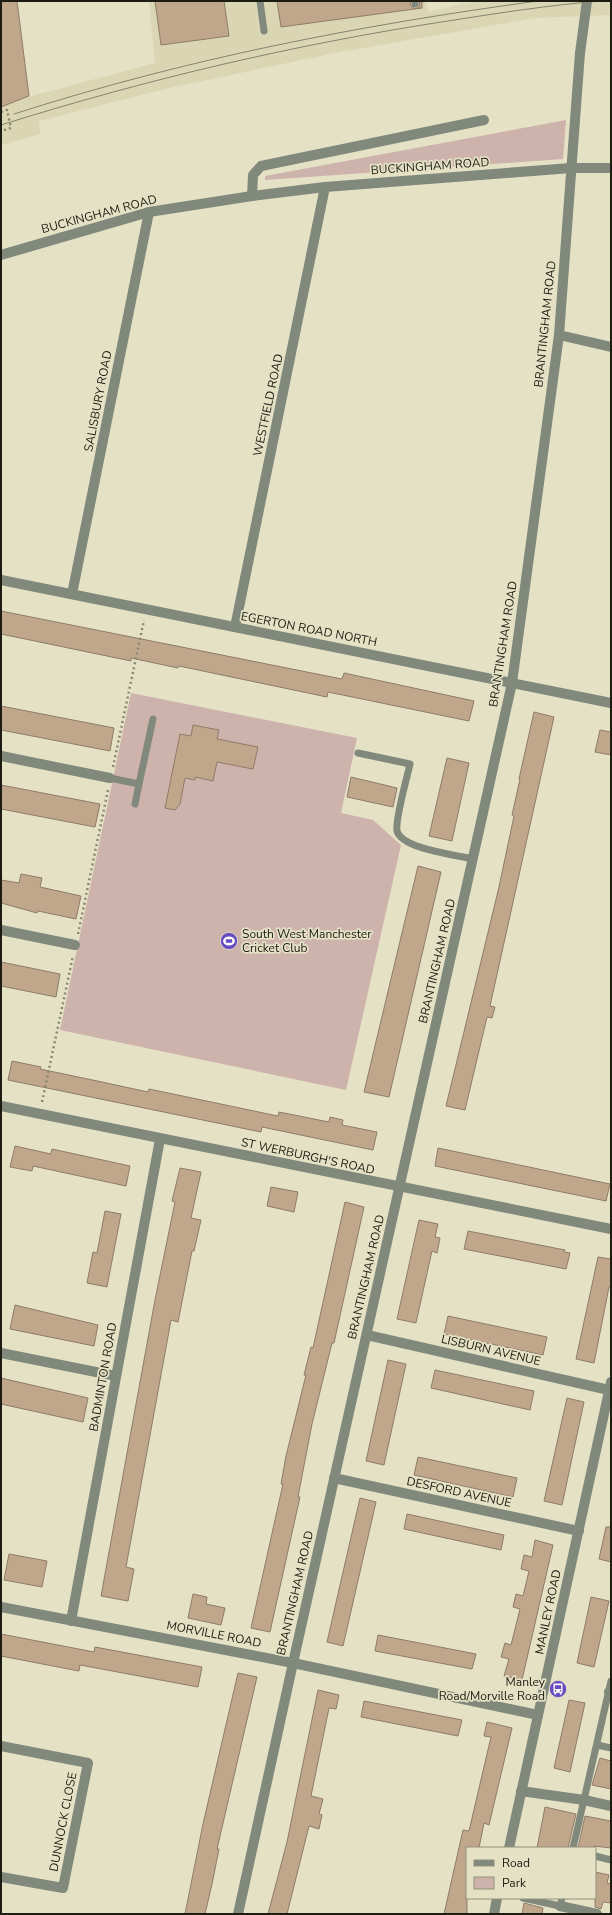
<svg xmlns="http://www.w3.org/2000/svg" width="612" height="1915" font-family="'Nunito Sans',sans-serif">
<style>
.built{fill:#dad6b3}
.green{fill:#ceb2ac}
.building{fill:#c0a68b;stroke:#8f7c69}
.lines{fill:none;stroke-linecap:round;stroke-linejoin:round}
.path{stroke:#8a8874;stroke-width:2.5;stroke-dasharray:2 3;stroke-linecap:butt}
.service{stroke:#80897c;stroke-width:7}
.minor{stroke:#80897c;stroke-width:10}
.tram{stroke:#85836f;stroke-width:1}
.minor-bridge{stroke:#80897c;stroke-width:10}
.labels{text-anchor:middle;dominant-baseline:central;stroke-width:3.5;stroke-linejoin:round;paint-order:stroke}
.street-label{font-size:12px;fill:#1d1c12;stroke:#e4e1c5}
.poi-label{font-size:12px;fill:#1d1c12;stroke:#e4e1c5;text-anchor:start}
</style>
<rect width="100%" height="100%" fill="#e4e1c5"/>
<!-- built -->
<path class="built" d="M149,1H426L428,12L475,1H611V15L536,18L340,52L169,88L39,121L40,134L1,145V107L32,96L155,63Z"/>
<!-- green -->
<g class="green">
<path d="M566,120L563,159L265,180V176Z"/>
<path d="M131,693L357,738L341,813L373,820L401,845L346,1090L60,1030Z"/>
</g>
<!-- building -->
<g class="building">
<path d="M1,1H17L29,96L1,107Z"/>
<path d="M155,1H224L229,36L161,45Z"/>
<path d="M277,1H410L411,6L415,9L419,7L420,1H422V8L281,27Z"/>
<path d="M1,611L342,679L344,673L474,701L469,721L328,692L327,697L179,666L178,668L131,658V661L1,634Z"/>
<path d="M1,706L114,728L110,751L1,730Z"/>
<path d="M534,712L554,717L490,1006L495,1007L492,1018L487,1017L465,1110L446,1106L499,887L514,816L512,815L520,779H519Z"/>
<path d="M193,725L219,730L217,739L258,747L253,769L217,762L213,781L195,777V780L185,778L180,804L175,810L165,808L180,734L191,736Z"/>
<path d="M600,730L611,732V755L595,752Z"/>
<path d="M447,758L469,763L452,841L429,836Z"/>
<path d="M351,777L397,788L393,807L347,797Z"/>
<path d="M1,785L100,804L95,827L1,809Z"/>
<path d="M418,866L441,872L389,1097L364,1092Z"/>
<path d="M21,874L42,878L40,887L81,896L76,919L38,911L37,913L1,903V880L19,883Z"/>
<path d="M1,962L60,974L56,997L1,986Z"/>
<path d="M12,1061L41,1067L40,1069L102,1082L148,1092L149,1089L278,1116L279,1112L329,1122L330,1117L343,1120L342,1125L377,1132L373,1150L262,1127L261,1132L8,1080Z"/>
<path d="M15,1146L51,1154L52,1149L130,1166L126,1186L33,1166L32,1171L10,1167Z"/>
<path d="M438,1148L610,1184L606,1201L435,1166Z"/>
<path d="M180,1168L201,1172L191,1218L201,1220L194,1251H192L178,1322L171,1320L126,1567L134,1569L128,1601L101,1596L155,1300L175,1202L172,1201Z"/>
<path d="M271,1187L298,1192L294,1212L267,1206Z"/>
<path d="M345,1202L364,1207L334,1343H332L312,1424L298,1497H300L270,1632L251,1628L283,1484H281L286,1456L306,1375H304L311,1347L313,1348Z"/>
<path d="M105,1211L121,1214L107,1287L87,1283L93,1252L97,1253Z"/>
<path d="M419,1220L438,1224L435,1237L440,1238L437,1253L432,1251L416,1323L397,1319Z"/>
<path d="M468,1231L565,1250L564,1252L570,1253L566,1269L464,1249Z"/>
<path d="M598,1257L611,1259V1287H609L594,1363L576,1359Z"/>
<path d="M15,1305L98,1325L94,1346L10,1329Z"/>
<path d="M448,1316L547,1337L543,1355L444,1334Z"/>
<path d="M388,1360L406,1364L384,1465L366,1461Z"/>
<path d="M435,1370L534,1391L530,1410L431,1388Z"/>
<path d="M1,1378L88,1398L83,1422L1,1404Z"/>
<path d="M567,1398L584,1402L562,1505L544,1501Z"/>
<path d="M418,1457L517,1478L513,1497L414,1475Z"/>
<path d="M360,1498L376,1502L343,1646L327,1642Z"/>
<path d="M407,1514L504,1535L501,1550L404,1529Z"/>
<path d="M606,1527H611V1562L599,1559Z"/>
<path d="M535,1540L553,1545L522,1680L504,1676L509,1659L501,1657L505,1643L511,1645L520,1609L513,1607L516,1594L523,1596L529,1571L521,1569L524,1555L532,1557Z"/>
<path d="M9,1554L47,1561L42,1587L4,1580Z"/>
<path d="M193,1594L207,1597L206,1604L225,1608L221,1625L188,1618Z"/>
<path d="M591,1597L609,1601L594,1667L577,1663Z"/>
<path d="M1,1634L94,1652L95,1647L202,1667L198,1687L80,1665L79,1671L1,1656Z"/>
<path d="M378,1635L476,1654L472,1669L375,1651Z"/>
<path d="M238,1673L257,1677L217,1849H219L212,1884L205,1914H185L203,1824Z"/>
<path d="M318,1690L339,1695L336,1709L329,1708L311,1796L323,1799L319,1814L322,1815L319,1829L309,1826L287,1914H268L287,1842Z"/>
<path d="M569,1700L585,1703L570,1772L554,1768Z"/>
<path d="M364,1701L462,1720L458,1736L361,1717Z"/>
<path d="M487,1722L512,1728L489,1825L484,1823L479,1848H467V1914H444L463,1830L469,1831L491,1737L484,1736Z"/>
<path d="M600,1758L611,1761V1789L592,1785Z"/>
<path d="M545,1807L576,1814L568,1848H537Z"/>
<path d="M585,1816L611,1821V1848L594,1846V1848H578Z"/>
<path d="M595,1872L609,1875L607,1883L611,1884V1903L603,1902L601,1909L595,1907Z"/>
<path d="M524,1903L543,1908L542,1914H522Z"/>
</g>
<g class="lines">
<!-- path -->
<g class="path">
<path d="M1,112L7,110L11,128L1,131"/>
<path d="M113,767L144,620"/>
<path d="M78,934L108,790"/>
<path d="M42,1102L73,956"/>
</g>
<!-- service -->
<g class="service">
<path d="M260,1L264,31"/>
<path d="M415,1V4"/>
<path d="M358,753L410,764C407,778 395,819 397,831C402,849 456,855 473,859"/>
<path d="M110,778L139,784L153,719"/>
<path d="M135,804L139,784"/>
<path d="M597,1745L611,1748"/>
<path d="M573,1848L611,1681"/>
<path d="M595,1856L611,1860"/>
<path d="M523,1898L560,1906L562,1898"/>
</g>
<!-- minor -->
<g class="minor">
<path d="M252,196L253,175L261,166L484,120"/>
<path d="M1,255L149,212L252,196L325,187L571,168H611"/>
<path d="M559,335L611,347"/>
<path d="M1,580L611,703"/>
<path d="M72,594L149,212"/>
<path d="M235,627L325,187"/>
<path d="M1,756L110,778"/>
<path d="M1,930L75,945"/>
<path d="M1,1106L611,1229"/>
<path d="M367,1335L609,1390"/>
<path d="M1,1353L116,1376"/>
<path d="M334,1478L579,1531"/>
<path d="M1,1607L293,1663L538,1715"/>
<path d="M71,1621L160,1139"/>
<path d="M609,1692L611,1693"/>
<path d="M1,1746L88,1763L63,1888L1,1877"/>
<path d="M521,1791L584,1800L611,1806"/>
<path d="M509,1848L611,1382"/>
<path d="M560,1906L597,1914"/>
<path d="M238,1914L293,1663L512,683L559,335L580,53"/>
<path d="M494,1914L497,1898"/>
</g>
<!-- tram -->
<g class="tram">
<path d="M14,114C185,59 360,25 538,1"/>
<path d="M1,125C147,79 297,44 448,21C499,13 550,5 601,1"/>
</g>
<!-- minor-bridge -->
<path class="minor-bridge" d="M580,53L587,1"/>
</g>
<!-- icons -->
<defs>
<symbol id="stadium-disc" viewBox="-11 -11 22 22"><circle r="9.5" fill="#664bc4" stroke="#e4e1c5"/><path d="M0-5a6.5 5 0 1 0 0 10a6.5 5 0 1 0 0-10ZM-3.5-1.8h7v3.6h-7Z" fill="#fff"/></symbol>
<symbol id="bus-disc" viewBox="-11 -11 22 22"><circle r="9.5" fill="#664bc4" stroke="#e4e1c5"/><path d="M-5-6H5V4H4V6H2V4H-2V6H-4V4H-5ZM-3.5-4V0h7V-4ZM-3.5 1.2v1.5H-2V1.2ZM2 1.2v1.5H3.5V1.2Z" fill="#fff"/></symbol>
</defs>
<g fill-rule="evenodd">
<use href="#stadium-disc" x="219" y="931" width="20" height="20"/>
<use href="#bus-disc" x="548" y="1679" width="20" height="20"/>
</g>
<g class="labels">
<!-- street labels -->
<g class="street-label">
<text transform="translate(430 166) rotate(-4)">BUCKINGHAM ROAD</text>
<text transform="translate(99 214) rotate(-15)">BUCKINGHAM ROAD</text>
<text transform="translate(545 324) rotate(-84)">BRANTINGHAM ROAD</text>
<text transform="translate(98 401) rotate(-79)">SALISBURY ROAD</text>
<text transform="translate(268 405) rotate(-78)">WESTFIELD ROAD</text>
<text transform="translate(309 629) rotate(11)">EGERTON ROAD NORTH</text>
<text transform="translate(503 644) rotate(-81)">BRANTINGHAM ROAD</text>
<text transform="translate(437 961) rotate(-77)">BRANTINGHAM ROAD</text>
<text transform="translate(308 1156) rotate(12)">ST WERBURGH'S ROAD</text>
<text transform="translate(366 1277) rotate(-77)">BRANTINGHAM ROAD</text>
<text transform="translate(491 1350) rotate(13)">LISBURN AVENUE</text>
<text transform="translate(103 1377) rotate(-80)">BADMINTON ROAD</text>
<text transform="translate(459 1492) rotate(12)">DESFORD AVENUE</text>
<text transform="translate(295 1593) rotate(-77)">BRANTINGHAM ROAD</text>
<text transform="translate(548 1612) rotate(-78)">MANLEY ROAD</text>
<text transform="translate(214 1634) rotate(11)">MORVILLE ROAD</text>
<text transform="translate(63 1822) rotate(-79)">DUNNOCK CLOSE</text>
</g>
<!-- poi labels -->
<g class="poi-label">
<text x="242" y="934">South West Manchester<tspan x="242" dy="14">Cricket Club</tspan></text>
<text x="545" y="1682" text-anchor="end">Manley<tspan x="545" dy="14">Road/Morville Road</tspan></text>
</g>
</g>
<!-- border -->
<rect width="612" height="1915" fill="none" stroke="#1d1c12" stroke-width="4"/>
<!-- legend -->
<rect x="466" y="1847" width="130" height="52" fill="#e4e1c5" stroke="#94927d"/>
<rect x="474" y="1860" width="20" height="6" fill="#80897c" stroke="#94927d"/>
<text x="502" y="1867" font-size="12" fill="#1d1c12">Road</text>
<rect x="474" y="1877" width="20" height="12" fill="#ceb2ac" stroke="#94927d"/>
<text x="502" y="1887" font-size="12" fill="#1d1c12">Park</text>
</svg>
